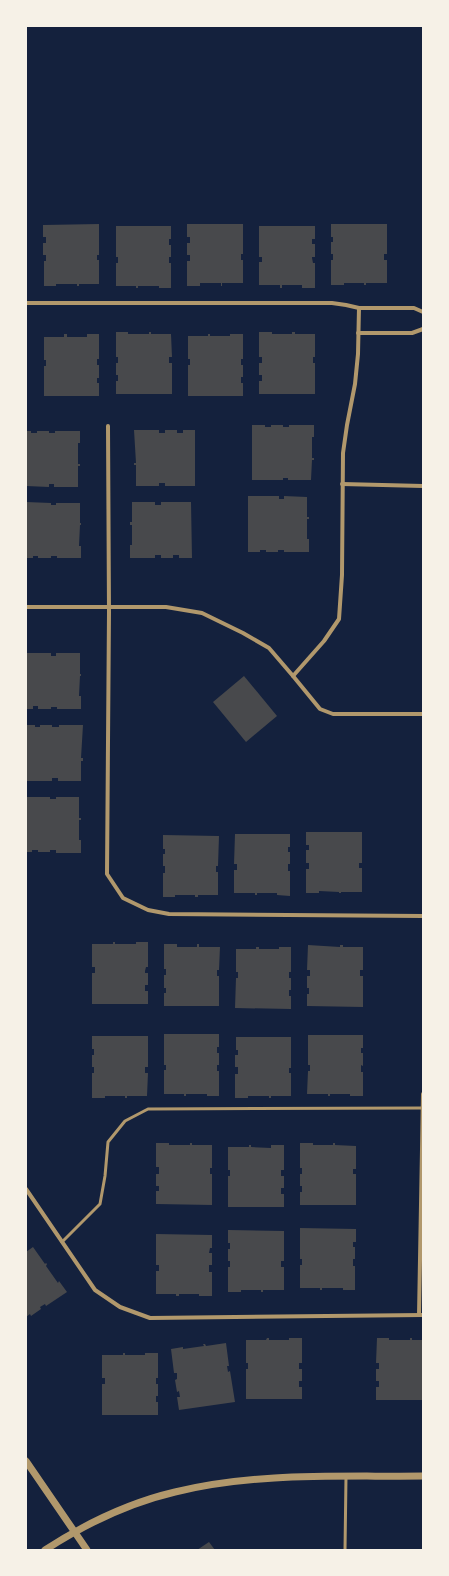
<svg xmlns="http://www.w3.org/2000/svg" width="449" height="1576" font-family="'Varela Round',sans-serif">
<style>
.building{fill:#48494c}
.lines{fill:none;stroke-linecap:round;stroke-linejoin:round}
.service{stroke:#b1986c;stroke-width:3}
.minor{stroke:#b1986c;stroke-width:4}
.tertiary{stroke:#b1986c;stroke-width:7}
</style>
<rect width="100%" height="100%" fill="#14213d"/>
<!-- building -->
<g class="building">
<path d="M99,224V255H97V260H99V284H79V286H77V284H56V286H44V261H46V255H43V243H46V237H43V225Z"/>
<path d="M187,224H243V254H241V260H243V283H222V286H221V283H200V286H187V261H190V255H187V243H190V237H187Z"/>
<path d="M331,224H387V254H384V260H387V283H366V285H364V283H344V285H331V260H333V254H331V242H333V237H331Z"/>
<path d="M116,226H171V239H169V245H171V257H169V263H171V288H159V286H138V288H136V286H116V263H118V257H116Z"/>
<path d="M259,226H315V239H312V244H315V257H312V258L313,263H315V288H302V285H282V288H280V285H259V262H262V257H259Z"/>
<path d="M116,332H128V334H149V332H151V334H171L172,357H169V363H172V394H116V381H118V375H116V363H118V357H116Z"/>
<path d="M259,332H272V334H292V332H295V334H315V357H313V363H315V394H259V381H262V375H259V363H262V357H259Z"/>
<path d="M64,334H67V337H87V334H99V359H97V365H99V378H97V383H99V396H44V366H46V360H44V337H64Z"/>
<path d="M208,334H210V336H230V334H243V359H241V365H243V377H241V383H243V396H188V365H190V359H188V336H208Z"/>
<path d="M252,425H265V427H271V425H283V427H289V425H314V437H312V458H314V460H312L311,480H288V478H283V480H252Z"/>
<path d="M134,430H159V433H165V430H177V433H183V430H195V486H165V483H159V486H136V465H134V463H136Z"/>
<path d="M26,431H31V433H37V431H49V433H55V431H80V443H78V464H80V466H78V487H54V484H49V487L26,486Z"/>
<path d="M248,496H279V499H284V496L307,497V517H309V519H307V539H309V552H284V550H278V552H266V550H260V552H248Z"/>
<path d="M26,502L51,503V505H56V503H80V523H81V525H80L79,546H81V558H57V556H51V558H38V556H33V558H26Z"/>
<path d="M132,502H155V505H161V502H191L192,558H179V555H173V558H161V555H155V558H130V545H132V525H130V522H132Z"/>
<path d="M26,653H51V656H56V653H80V674H81V676H80L79,696H81V709H57V707H51V709H38V706H33V709H26Z"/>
<path d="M244,676L277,716L246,742L213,702Z"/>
<path d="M26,725H35V727H40V725H52V727H59V725H83L81,758H83V761H81V781H58V778H52V781H26Z"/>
<path d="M26,797H50V799H56V797H79V818H81V820H79V840H81V853H56V850H50V852H38V850H32V852H26Z"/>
<path d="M306,832H362V863H359V868H362V892H341V893H339V892L319,891V893H306V869H309V863H306V850H309V845H306Z"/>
<path d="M235,834H290V847H288V852H290V864H288V871H290V896L277,895V893H257V895H255V893H234V870H237V864H234Z"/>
<path d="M163,835L219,836L218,866H216V872H218V895H198V897H195V895H175V897H163V873H165V866H163V854H165V849H163Z"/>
<path d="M113,942H115V944H136V942H148V967H146L145,971V973H148V985H145V991H148V1004H92V973H95V967H92V944H113Z"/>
<path d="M164,944H177V947H197V944H199V947H220L219,970H217V976H219V1006H164V993H166V988H164V975H166V969H164Z"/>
<path d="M308,945L340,947V945H343V947H363V970H360V976H363V1007L307,1006V994H309V988H307V976H310V970H307Z"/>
<path d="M256,947H259V949H279V947H291V972H289V978H291V990H289V996H291V1009L235,1008L236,978H238V972H236V949H256Z"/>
<path d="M164,1034H219V1047H217V1053H219V1065H217V1071H219V1096H207V1094H186V1096H184V1094H164V1070H166V1065H164Z"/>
<path d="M308,1035H363V1048H361V1053H363V1066L361,1065V1072H363V1096H350V1094H330V1096H328V1094H307L308,1071H310V1065H308Z"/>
<path d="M92,1036H148V1067H145V1073H148L147,1096H127V1098H125V1096H105V1098H92V1073H94V1067H92V1055H94V1049H92Z"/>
<path d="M236,1037H291V1068H289V1073H291V1096H271V1098H269V1096H248V1098H235V1074H238V1067H235V1055H238V1050H236Z"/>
<path d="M156,1143H169V1145H190V1143H192V1145H212V1168H210V1174H212V1205L156,1204V1191H159V1186H156V1174H159V1167H156Z"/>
<path d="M300,1143H313V1145H333V1143H335V1145L356,1146V1169H353V1174H356V1205H300V1192H302V1186H300V1174H302V1168H300Z"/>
<path d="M249,1145H251V1147L271,1148V1145H284V1170H281V1176H284V1188H281V1194H284V1207H228V1176H230V1170H228V1147H249Z"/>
<path d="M300,1228L356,1229V1242H353V1247H355V1259H353V1266H355V1290H343V1288H322V1290H320V1288H300V1265H302V1259H300Z"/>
<path d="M228,1230L284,1231V1261H281V1267H284V1290H263V1292H261V1290H241V1292H228V1267H230V1261H228V1249H230V1243H228Z"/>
<path d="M156,1234L212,1235V1248H210L209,1253H212V1265H209V1272H212V1296H199V1294H179V1296H176V1294H156V1271H159V1265H156Z"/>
<path d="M33,1247L45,1264L46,1263L47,1264L46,1266L58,1283L59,1281L67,1292L46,1306L45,1304L40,1307L41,1309L31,1316L30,1314L26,1317V1252Z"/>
<path d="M267,1338H269V1340H289V1338H302V1363H299V1369H302V1381H299V1387H302V1399H246V1369H248V1363H246V1340H266Z"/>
<path d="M377,1338H389V1340H410V1338H412V1340H423V1400H376V1387H379V1381H376V1369H379V1363H376Z"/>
<path d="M226,1343L229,1366H227L228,1372L230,1371L235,1402L179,1410L177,1397H180L179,1391L177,1392L175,1380L177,1379V1373H174L171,1349L183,1347V1349L204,1346L203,1344H205L206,1346Z"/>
<path d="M123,1353H125V1355H145V1353H158V1378H156V1384H158V1396H156V1402H158V1415H102V1384H105V1378H102V1355H123Z"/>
<path d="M209,1542L215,1550H197Z"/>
</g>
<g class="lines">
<!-- service -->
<g class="service">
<path d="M62,1242L100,1204L105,1176L108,1142L125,1121L148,1109L423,1108"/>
<path d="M345,1550L346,1477"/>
</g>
<!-- minor -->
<g class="minor">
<path d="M26,303H332L346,305L359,308L358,354L355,384L347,425L343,453L342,575L339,619L324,641L293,676"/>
<path d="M359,308H414L423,312"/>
<path d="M358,333H412L423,329"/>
<path d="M108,426L109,612L107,874L123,898L148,910L169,914L423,916"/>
<path d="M342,484L423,486"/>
<path d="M26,607H166L202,613L243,633L269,648L293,676L320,709L333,714H423"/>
<path d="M26,1189L95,1290L120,1307L150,1318L423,1315"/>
<path d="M419,1315L423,1094"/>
</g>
<!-- tertiary -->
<g class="tertiary">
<path d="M26,1461L87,1550"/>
<path d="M45,1550C85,1524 128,1503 175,1492C256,1472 341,1477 423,1476"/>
</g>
</g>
<!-- border -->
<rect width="449" height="1576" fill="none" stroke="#f6f1e7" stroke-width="54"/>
</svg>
